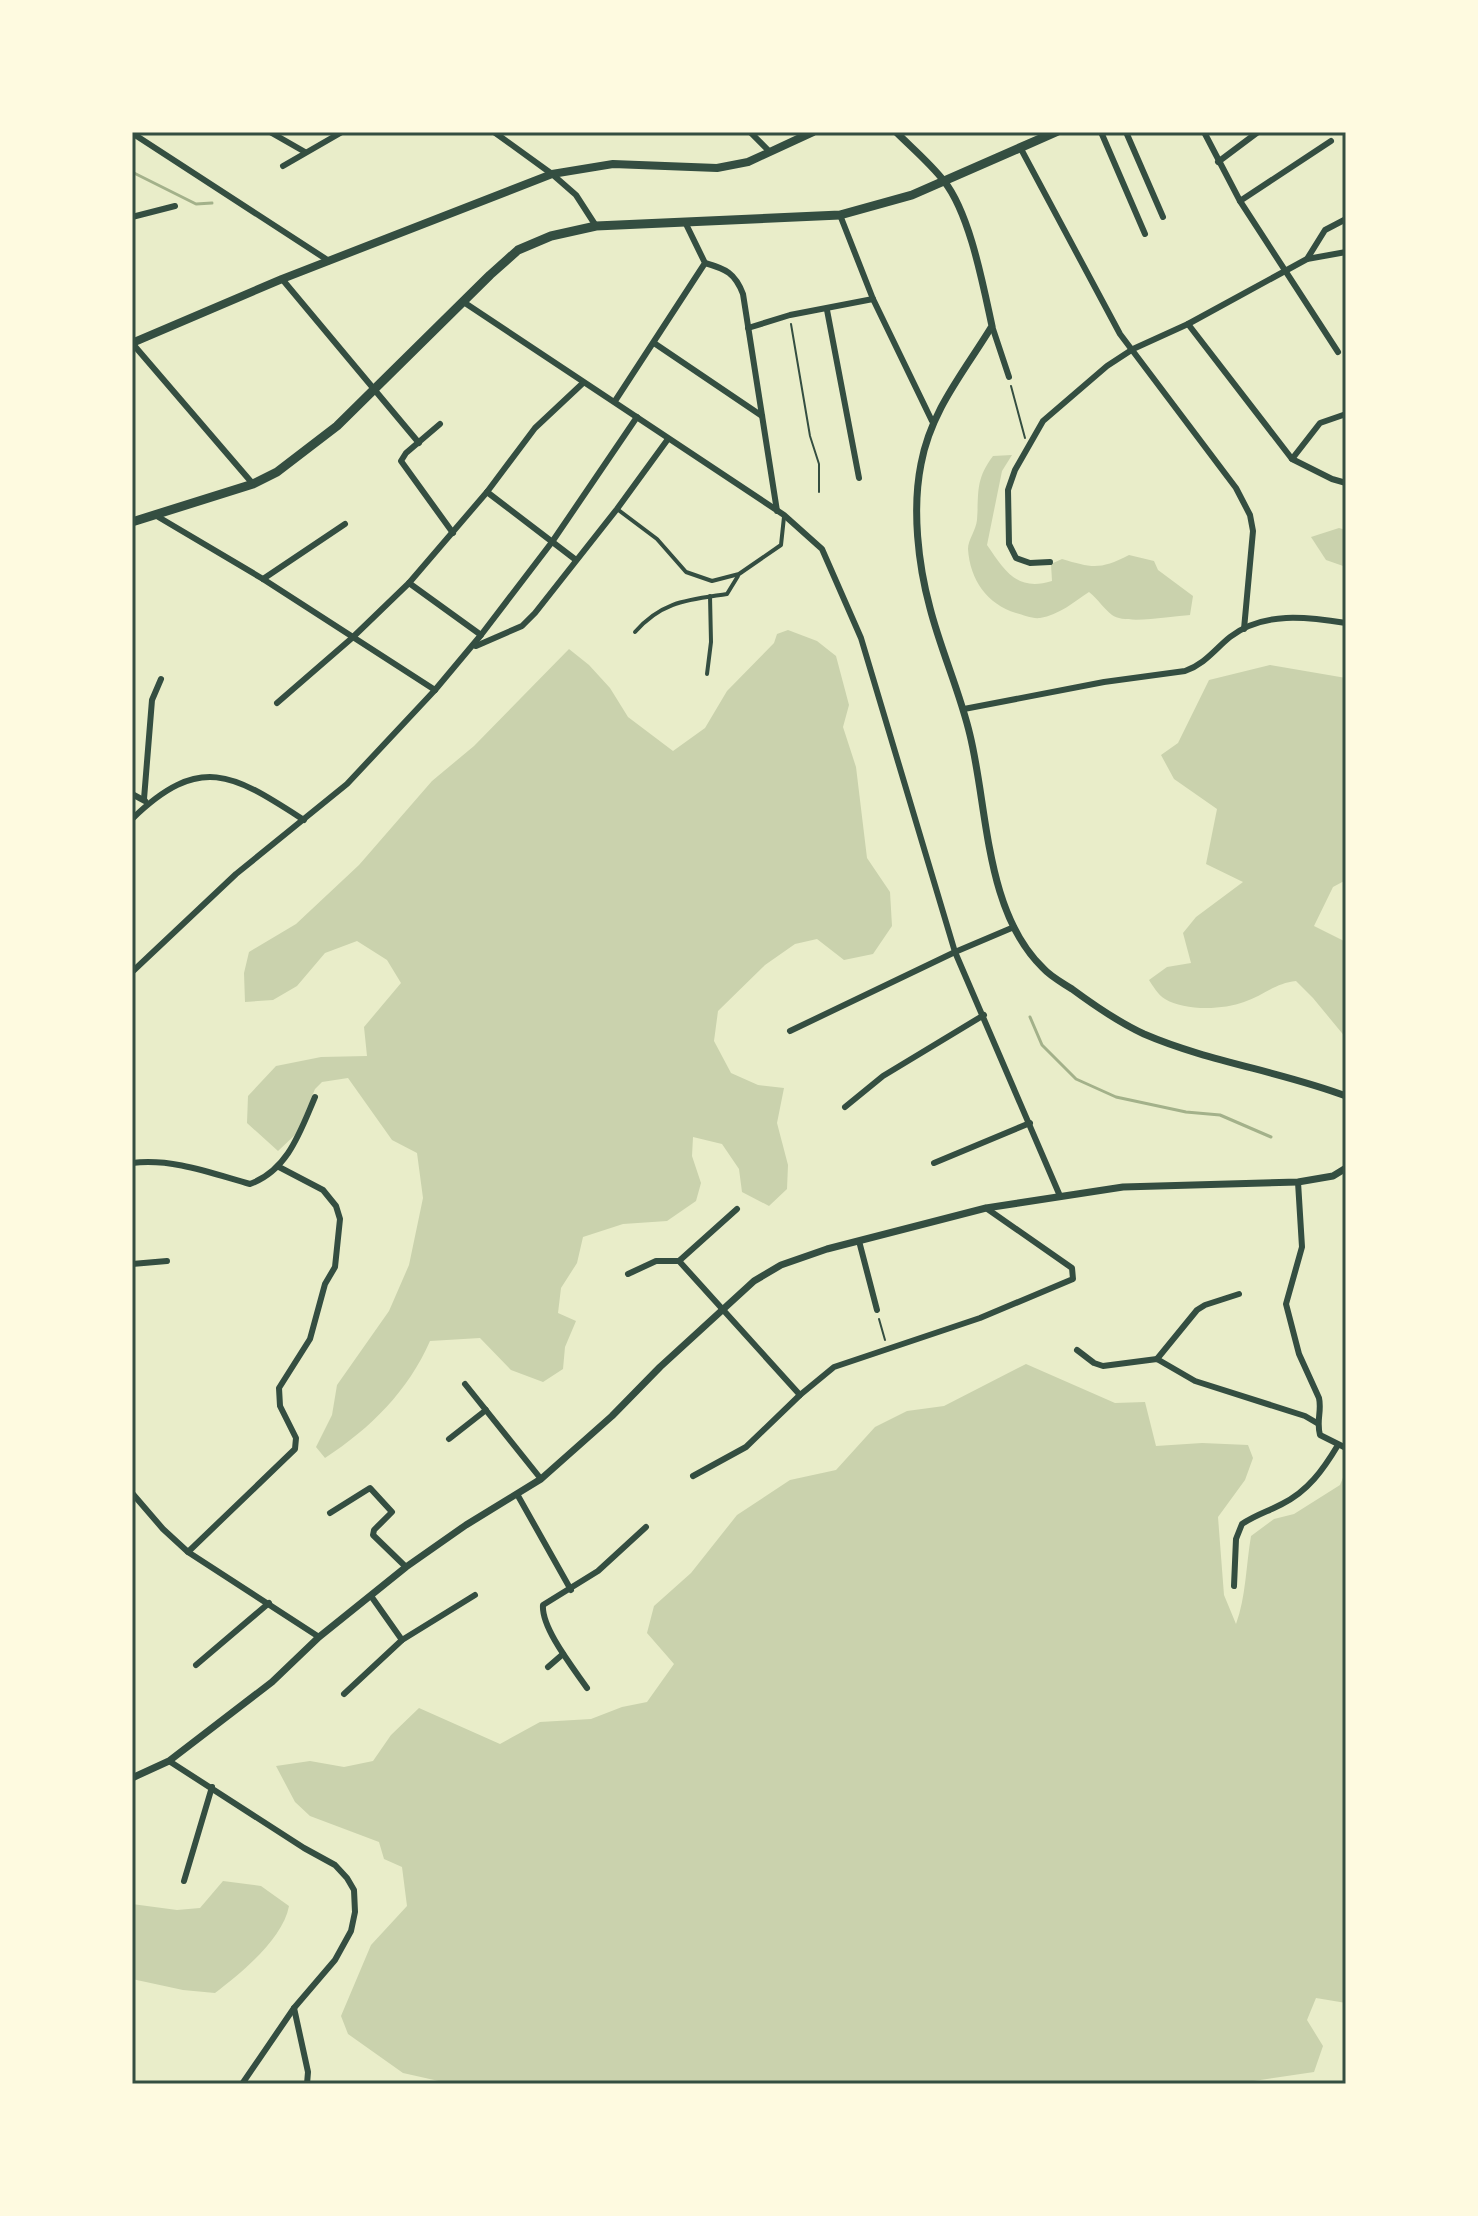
<svg xmlns="http://www.w3.org/2000/svg" width="1478" height="2216" font-family="'Work Sans',sans-serif">
<style>
.green{fill:#cad2ad}
.lines{fill:none;stroke-linecap:round;stroke-linejoin:round}
.stream{stroke:#a3b18a;stroke-width:3}
.path{stroke:#344e41;stroke-width:2}
.pedestrian{stroke:#344e41;stroke-width:4}
.minor{stroke:#344e41;stroke-width:6}
.tertiary{stroke:#344e41;stroke-width:7}
.secondary{stroke:#344e41;stroke-width:8}
.primary{stroke:#344e41;stroke-width:9}
.neatline{fill:none;stroke:#344e41;stroke-width:3}
</style>
<rect width="100%" height="100%" fill="#e9edc9"/>
<!-- green -->
<g class="green">
<path d="M1012,455L1002,471L987,545C1005,571 1017,592 1052,581L1051,564L1062,559C1092,568 1100,570 1129,555L1154,561L1158,570L1193,596L1190,615C1172,616 1126,625 1112,615C1104,609 1098,599 1089,592C1074,602 1059,615 1040,618C1032,619 1024,615 1016,613C987,604 970,580 968,549C968,540 976,530 977,520C979,493 975,480 993,456Z"/>
<path d="M1339,528L1346,530V567L1326,560L1311,537Z"/>
<path d="M788,630L817,641L836,656L849,705L843,727L856,767L867,858L890,892L892,926L873,954L844,960L817,939L795,944L765,965L718,1011L714,1041L731,1073L758,1085L784,1088L777,1123L788,1165L787,1189L769,1206L742,1192L739,1169L722,1144L693,1137L692,1156L701,1183L696,1201L667,1221L623,1224L583,1237L577,1263L561,1288L558,1313L576,1321L565,1347L563,1369L543,1382L511,1370L480,1338L430,1341C408,1391 371,1428 325,1458L316,1447L332,1415L337,1385L389,1311L409,1265L423,1198L417,1153L392,1140L348,1078L322,1082L315,1089L297,1133L278,1151L247,1123L248,1096L276,1066L321,1057L367,1056L364,1027L401,983L387,960L357,941L325,953L297,986L273,1000L245,1002L244,973L249,952L296,924L359,865L432,781L474,746L569,649L589,665L610,688L628,717L673,751L705,728L727,691L774,643L777,634Z"/>
<path d="M1270,665L1346,678V880L1333,887L1314,926L1346,942V1038L1313,998L1296,981C1275,983 1263,996 1244,1002C1223,1010 1184,1011 1165,999C1158,995 1153,986 1149,980L1167,967L1191,963L1183,933L1196,917L1243,882L1206,864L1217,809L1174,779L1161,755L1178,743L1209,680Z"/>
<path d="M1026,1364L1115,1403L1145,1402L1156,1446L1202,1443L1248,1445L1253,1458L1245,1480L1218,1517L1224,1595L1236,1624C1246,1597 1246,1565 1251,1536L1274,1519L1294,1514L1340,1485L1346,1470V2003L1316,1998L1307,2020L1323,2046L1314,2072L1233,2084H452L403,2073L348,2034L341,2016L371,1945L407,1906L402,1867L384,1859L379,1842L310,1816L295,1802L276,1766L310,1761L344,1767L373,1761L391,1735L419,1708L500,1744L540,1722L591,1719L622,1707L647,1702L674,1664L647,1633L654,1606L691,1573L737,1515L790,1480L836,1470L875,1427L907,1411L944,1406Z"/>
<path d="M223,1881L261,1886L289,1906C283,1939 241,1973 215,1993L183,1990L132,1979V1904L177,1910L200,1908Z"/>
</g>
<g class="lines">
<!-- stream -->
<g class="stream">
<path d="M132,172L196,204L212,203"/>
<path d="M1030,1017L1042,1045L1076,1079L1116,1097L1186,1112L1220,1115L1271,1137"/>
</g>
<!-- path -->
<g class="path">
<path d="M791,324L810,436L819,464V492"/>
<path d="M1011,386L1025,438"/>
<path d="M879,1319L885,1340"/>
</g>
<!-- pedestrian -->
<g class="pedestrian">
<path d="M617,509L657,539L686,572L712,581L739,574L781,545L784,517"/>
<path d="M635,632C662,601 688,600 727,594L738,576"/>
<path d="M707,674L711,642L710,596"/>
</g>
<!-- minor -->
<g class="minor">
<path d="M270,132L305,152"/>
<path d="M494,132L552,174L576,195L596,226"/>
<path d="M750,132L770,152"/>
<path d="M1101,132L1145,234"/>
<path d="M1126,132L1163,217"/>
<path d="M1204,132L1240,201L1338,352"/>
<path d="M132,133L329,261"/>
<path d="M1021,149L1120,334L1236,488L1250,515L1253,531L1244,629"/>
<path d="M1218,162L1258,132"/>
<path d="M283,166L342,132"/>
<path d="M1240,201L1331,141"/>
<path d="M840,215L873,299L932,421"/>
<path d="M132,217L175,206"/>
<path d="M1307,259L1346,252"/>
<path d="M705,263C726,269 735,273 743,294L777,511"/>
<path d="M282,279L419,443"/>
<path d="M462,301L784,515L822,549L861,638L955,952L1060,1196"/>
<path d="M827,310L859,478"/>
<path d="M1188,324L1292,459L1332,479L1346,483"/>
<path d="M992,326L1009,377"/>
<path d="M748,328L790,315L873,299"/>
<path d="M132,343L253,484"/>
<path d="M654,343L762,416"/>
<path d="M615,401L705,263L685,222"/>
<path d="M440,424L406,453L401,461L453,533"/>
<path d="M1292,459L1320,423L1346,414"/>
<path d="M487,492L576,560"/>
<path d="M155,515L263,579L435,690"/>
<path d="M1050,562L1030,563L1016,558L1009,544L1008,490L1015,470L1043,421L1107,366L1133,349L1188,324L1307,259L1325,230L1346,219"/>
<path d="M263,579L345,524"/>
<path d="M409,583L481,635"/>
<path d="M476,646L522,626L535,613L617,509L668,439"/>
<path d="M277,703L352,638L409,583L487,492L535,428L583,383"/>
<path d="M964,709L1104,682L1185,671C1205,664 1215,649 1230,637C1263,611 1308,617 1346,623"/>
<path d="M132,794L145,801"/>
<path d="M144,799L152,700L161,679"/>
<path d="M132,819C201,752 234,775 304,820"/>
<path d="M132,972L236,874L347,784L435,690L481,635L552,542L637,417"/>
<path d="M790,1031L955,952L1014,927"/>
<path d="M845,1107L883,1076L984,1015"/>
<path d="M132,1163C172,1158 211,1173 250,1184C288,1170 300,1132 315,1097"/>
<path d="M934,1163L1030,1123"/>
<path d="M1298,1182L1302,1247L1286,1304L1299,1354L1319,1398C1322,1411 1316,1421 1320,1435L1346,1448"/>
<path d="M859,1241L877,1310"/>
<path d="M679,1261L800,1395"/>
<path d="M132,1264L167,1261"/>
<path d="M628,1274L656,1261H679L737,1209"/>
<path d="M1077,1350L1094,1363L1103,1366L1157,1359L1195,1381L1305,1416L1317,1423"/>
<path d="M1157,1359L1197,1310L1205,1305L1239,1294"/>
<path d="M465,1384L541,1479"/>
<path d="M449,1439L486,1410"/>
<path d="M693,1476L746,1447L800,1395L834,1367L980,1318L1073,1279L1072,1268L986,1208"/>
<path d="M132,1493L163,1529L188,1552L319,1637"/>
<path d="M517,1494L571,1590"/>
<path d="M330,1513L370,1488L392,1512L374,1530L373,1535L406,1567"/>
<path d="M188,1552L295,1449L296,1438L280,1406L279,1388L310,1339L325,1284L335,1267L340,1219L336,1206L323,1190L279,1167"/>
<path d="M1234,1586L1236,1539L1242,1524C1255,1515 1269,1511 1282,1504C1308,1491 1323,1470 1338,1445"/>
<path d="M371,1596L402,1640"/>
<path d="M196,1665L269,1603"/>
<path d="M548,1667L563,1654"/>
<path d="M587,1688C574,1669 541,1628 543,1605L598,1571L646,1527"/>
<path d="M344,1694L402,1640L475,1595"/>
<path d="M169,1761L304,1848L335,1865L347,1878L354,1890L355,1912L351,1931L335,1960L294,2008L242,2084"/>
<path d="M184,1881L212,1787"/>
<path d="M294,2008L308,2072L307,2084"/>
</g>
<!-- tertiary -->
<g class="tertiary">
<path d="M896,132C912,148 930,163 944,181C970,214 983,285 992,326C964,372 931,410 921,464C912,509 918,564 930,608C941,651 960,692 970,735C988,809 985,912 1043,968C1051,977 1063,983 1072,989C1095,1006 1118,1022 1144,1034C1209,1062 1280,1071 1346,1096"/>
<path d="M132,1778L169,1761L272,1682L319,1637L406,1567L466,1525L541,1479L612,1416L660,1367L754,1281L781,1265L827,1249L986,1208L1123,1187L1298,1182L1333,1176L1346,1168"/>
</g>
<!-- secondary -->
<path class="secondary" d="M132,343L282,279L552,174L613,164L717,168L748,162L813,132"/>
<!-- primary -->
<path class="primary" d="M132,522L253,484L277,472L337,426L490,275L518,250L551,236L596,226L840,215L912,195L1056,132"/>
</g>
<!-- border -->
<rect width="1478" height="2216" fill="none" stroke="#fefae0" stroke-width="268"/>
<rect x="134" y="134" width="1210" height="1948" class="neatline"/>
</svg>
